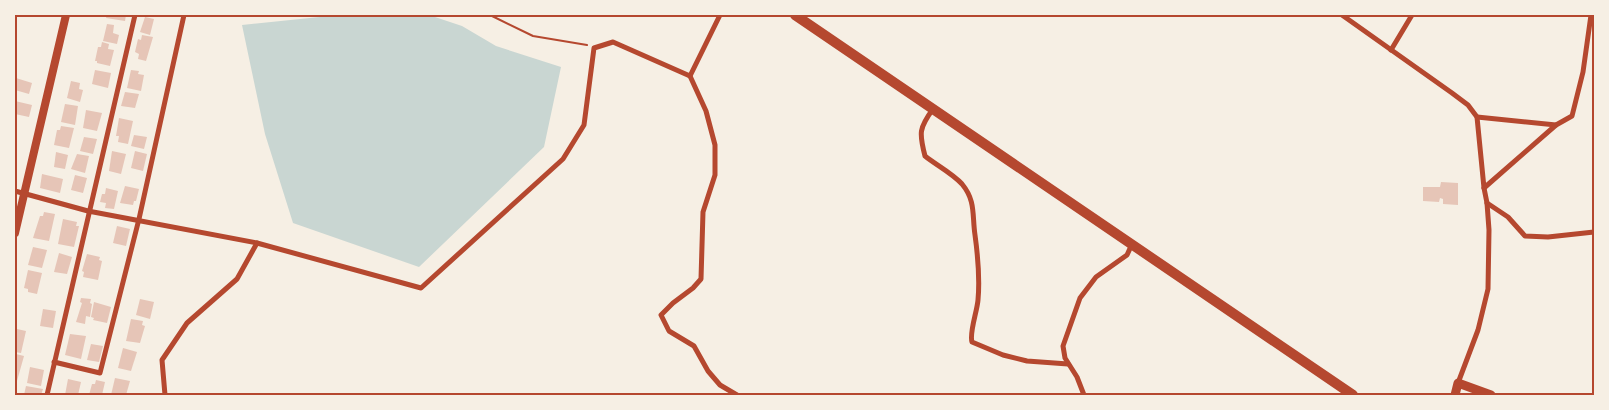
<svg xmlns="http://www.w3.org/2000/svg" width="1609" height="410" font-family="'Exo 2',sans-serif">
<style>
.water{fill:#c9d6d2}
.building{fill:#e6c5b7}
.lines{fill:none;stroke-linecap:round;stroke-linejoin:round}
.path{stroke:#b5482f;stroke-width:2}
.minor{stroke:#b5482f;stroke-width:5}
.tertiary{stroke:#b5482f;stroke-width:8}
.secondary{stroke:#b5482f;stroke-width:9}
.primary{stroke:#b5482f;stroke-width:10}
.neatline{fill:none;stroke:#b5482f;stroke-width:2}
</style>
<rect width="100%" height="100%" fill="#f6efe4"/>
<!-- water -->
<path class="water" d="M339,15H429L462,26L496,46L561,67L544,147L419,267L293,223L265,134L242,25Z"/>
<!-- building -->
<g class="building">
<path d="M107,15H126L125,21L106,18Z"/>
<path d="M145,17L154,19L150,35L140,32Z"/>
<path d="M107,24L114,25L113,33L119,35L117,44L103,41Z"/>
<path d="M142,35L153,37L146,61L138,59L139,54L135,52L138,39L141,40Z"/>
<path d="M102,42L109,44L108,49L114,50L110,66L97,63V61H95L98,47H101Z"/>
<path d="M95,70L111,73L108,88L92,84Z"/>
<path d="M131,70L139,71L138,74L144,75L141,91L127,88Z"/>
<path d="M16,78L32,83L29,94L15,90Z"/>
<path d="M71,81L80,83L79,89L83,90L80,102L67,98Z"/>
<path d="M125,92L139,94L135,108L121,106Z"/>
<path d="M15,101L32,105L29,117L15,114Z"/>
<path d="M65,104L78,106L75,125L61,122Z"/>
<path d="M86,110L102,113L97,131L83,128Z"/>
<path d="M119,118L133,121L128,144L118,142L119,136H116Z"/>
<path d="M61,126L74,128L69,148L54,145L57,130H60Z"/>
<path d="M134,135L147,137L144,149L131,146Z"/>
<path d="M84,137L97,139L93,154L80,151Z"/>
<path d="M112,151L126,154L121,174L109,171Z"/>
<path d="M135,151L147,154L143,171L131,168Z"/>
<path d="M56,152L68,155L65,169L54,167Z"/>
<path d="M77,154L89,156L85,173L71,169Z"/>
<path d="M42,174L63,179L60,193L40,188Z"/>
<path d="M75,175L87,178L83,193L71,190Z"/>
<path d="M1441,182L1458,183V205L1443,204V199L1440,198L1439,202L1423,201V187H1440Z"/>
<path d="M125,186L139,189L136,201H134L133,205L120,203Z"/>
<path d="M106,188L118,191L114,209L105,208L106,203L100,202L102,194H105Z"/>
<path d="M44,212L55,214L49,241L33,238L40,216H43Z"/>
<path d="M63,219L77,222L76,226H79L74,247L58,244Z"/>
<path d="M117,226L130,229L126,246L113,243Z"/>
<path d="M33,247L47,250L42,268L28,265Z"/>
<path d="M59,253L72,257L67,274L54,272Z"/>
<path d="M87,254L100,257L99,260L102,261L98,280L83,277L84,272L82,271Z"/>
<path d="M28,270L42,273L37,294L28,292V289L24,288Z"/>
<path d="M81,298L91,299L90,303L92,304L90,317L86,316L85,324L76,322L82,303L80,302Z"/>
<path d="M140,299L154,302L150,319L136,315Z"/>
<path d="M94,302L111,307L107,323L93,320L94,318L91,317Z"/>
<path d="M43,309L56,311L53,328L40,326Z"/>
<path d="M131,319L143,321L142,325L145,326L140,343L126,341Z"/>
<path d="M17,329L26,331L21,353L15,352V338Z"/>
<path d="M70,334L86,336L81,359L65,355Z"/>
<path d="M91,344L103,346L99,362L87,360Z"/>
<path d="M123,348L137,352L131,371L118,368Z"/>
<path d="M16,354L24,356L17,381H15Z"/>
<path d="M30,367L44,370L41,386L27,383Z"/>
<path d="M115,378L130,381L126,395H111Z"/>
<path d="M68,379L81,382L78,395H65Z"/>
<path d="M96,380L105,382L102,395H89L92,384H95Z"/>
<path d="M26,386L43,389L41,395H24Z"/>
</g>
<g class="lines">
<!-- path -->
<path class="path" d="M490,15L533,36L587,45"/>
<!-- minor -->
<g class="minor">
<path d="M1342,15L1452,93L1468,105L1477,117L1484,188L1487,203L1489,230L1488,289L1478,330L1458,383"/>
<path d="M1391,50L1412,15"/>
<path d="M690,76L720,15"/>
<path d="M933,109C919,128 919,133 925,156C936,165 952,173 962,184C976,201 972,215 975,235C978,257 980,278 978,300C977,312 969,333 972,342L1003,355L1027,361L1068,364"/>
<path d="M1477,117L1556,125"/>
<path d="M1484,188L1556,125L1572,116L1583,72L1591,15"/>
<path d="M15,191L88,211L257,243L421,288L563,159L584,125L594,48L613,42L690,76L706,111L715,145V175L703,212L701,279L693,288L673,303L661,315L669,331L694,346L708,371L720,385L737,395"/>
<path d="M1487,203L1508,217L1525,236L1548,237L1594,232"/>
<path d="M54,362L100,373L139,219L184,15"/>
<path d="M47,395L135,15"/>
<path d="M165,395L162,360L187,323L237,279L257,243"/>
<path d="M1084,395L1077,377L1065,358L1063,346L1080,298L1096,277L1127,255L1132,244"/>
</g>
<!-- tertiary -->
<path class="tertiary" d="M15,233L66,15"/>
<!-- secondary -->
<path class="secondary" d="M1455,395L1458,383L1491,395"/>
<!-- primary -->
<path class="primary" d="M795,15L1353,395"/>
</g>
<!-- border -->
<rect width="1609" height="410" fill="none" stroke="#f6efe4" stroke-width="32"/>
<rect x="16" y="16" width="1577" height="378" class="neatline"/>
</svg>
